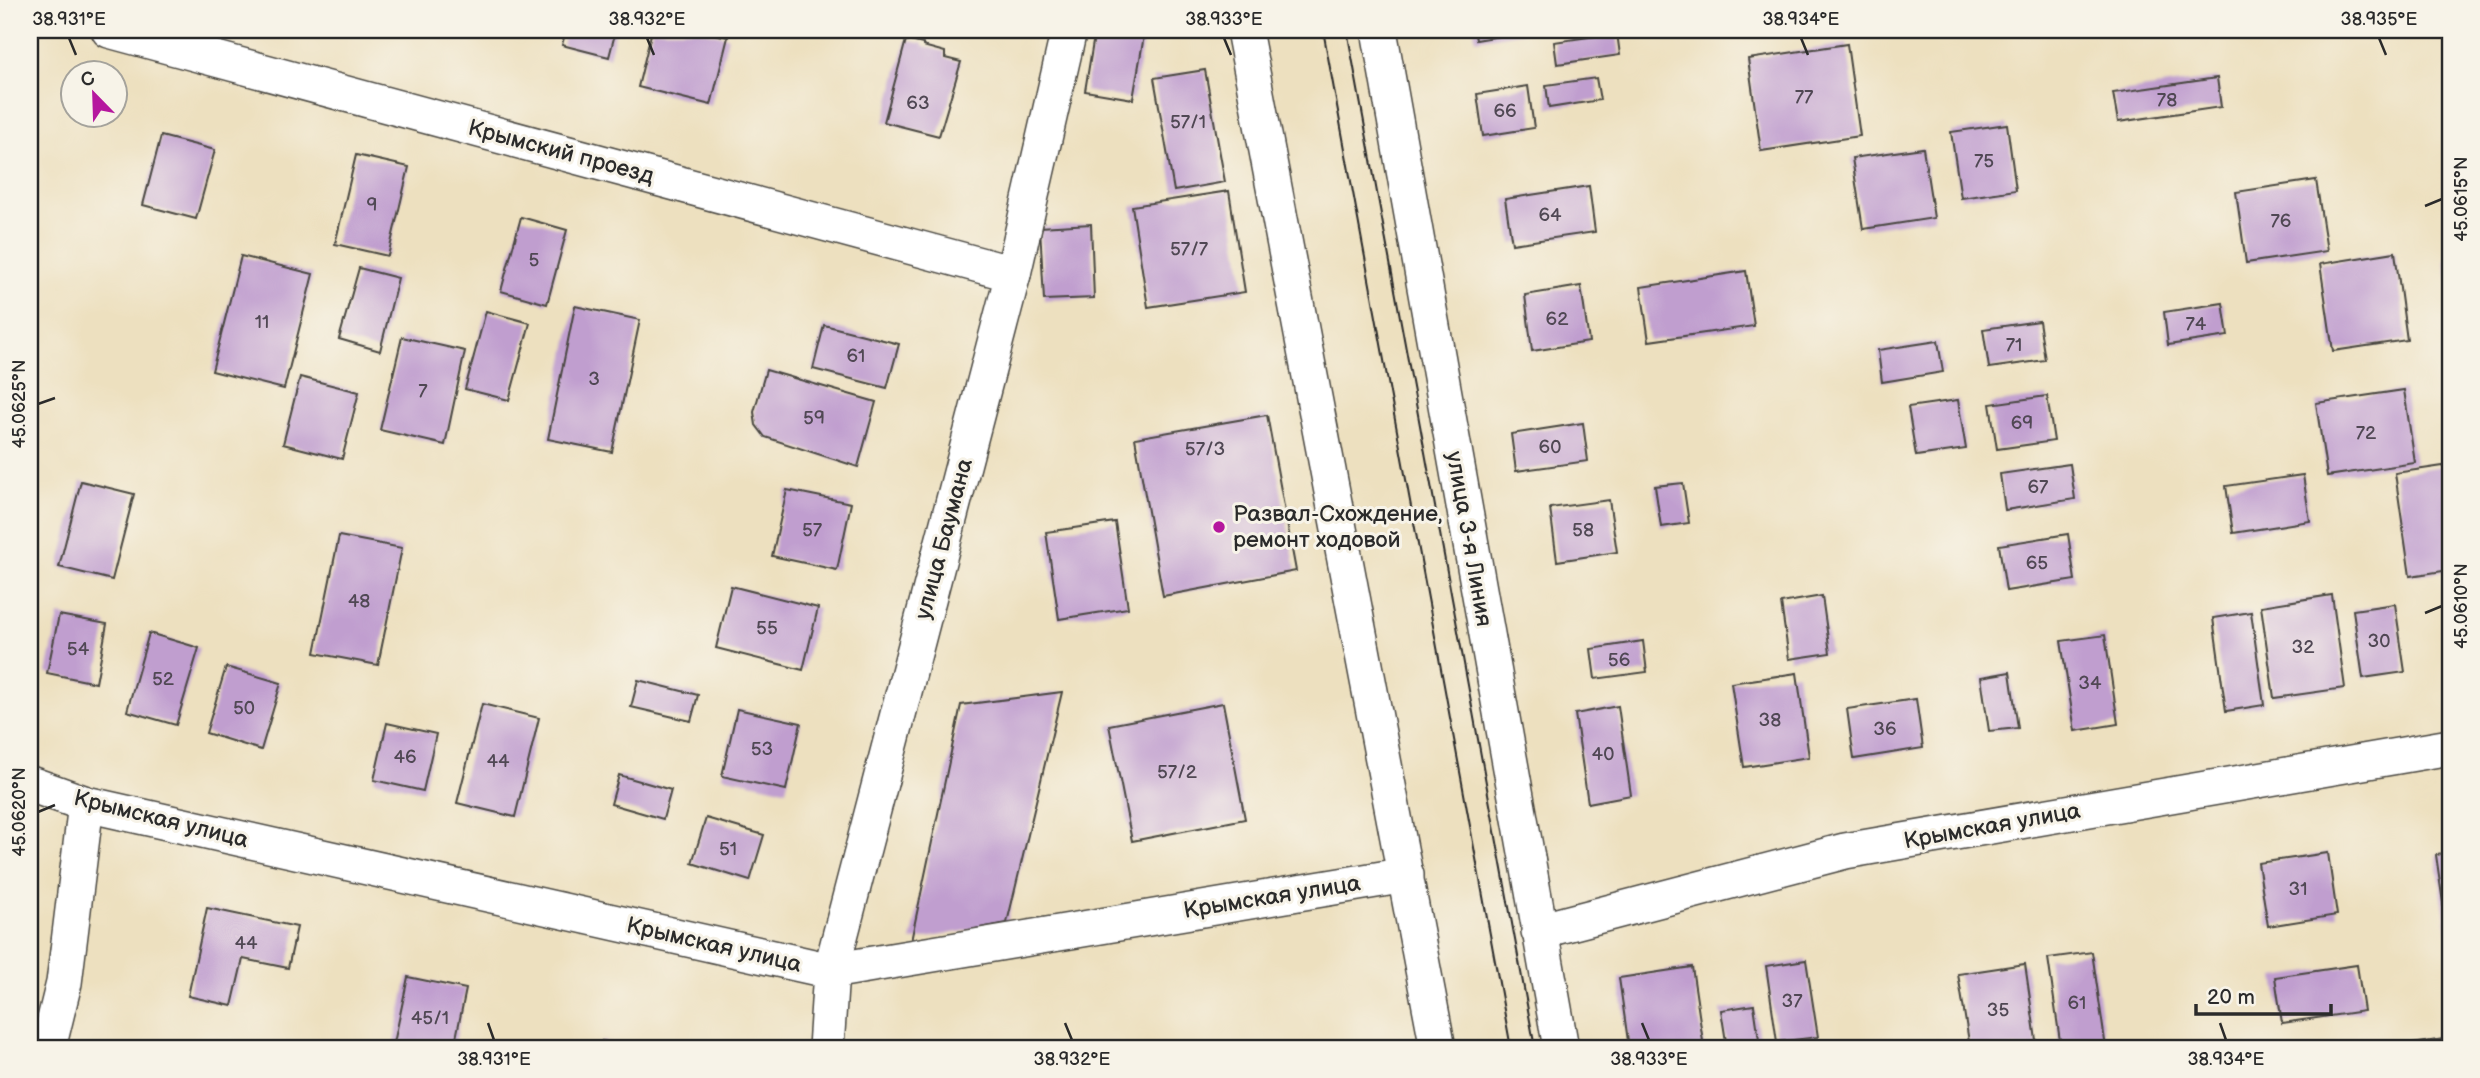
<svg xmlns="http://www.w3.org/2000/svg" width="2480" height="1078" font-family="'Balsamiq Sans',sans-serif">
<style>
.building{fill:#c09ecf}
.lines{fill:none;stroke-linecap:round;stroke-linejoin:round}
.minor-casing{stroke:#484641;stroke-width:38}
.minor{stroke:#fff;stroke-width:35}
.tram{stroke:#2b2b2b;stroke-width:2}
.ticks{fill:none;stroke:#2b2b2b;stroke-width:2.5}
.poi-dot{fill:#b5179e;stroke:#f7f3e8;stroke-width:2.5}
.labels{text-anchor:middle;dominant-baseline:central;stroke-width:6;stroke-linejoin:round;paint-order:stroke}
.number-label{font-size:19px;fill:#504854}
.street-label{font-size:23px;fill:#2b2b2b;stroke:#f7f3e8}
.poi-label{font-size:23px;fill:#2b2b2b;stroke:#f7f3e8;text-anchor:start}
.neatline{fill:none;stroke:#2b2b2b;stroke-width:2.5}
.ticks-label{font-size:18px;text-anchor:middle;fill:#2b2b2b}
</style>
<rect width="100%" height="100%" fill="#f7f3e8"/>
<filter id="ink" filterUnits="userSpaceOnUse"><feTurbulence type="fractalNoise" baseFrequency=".0143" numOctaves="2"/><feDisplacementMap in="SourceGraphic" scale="14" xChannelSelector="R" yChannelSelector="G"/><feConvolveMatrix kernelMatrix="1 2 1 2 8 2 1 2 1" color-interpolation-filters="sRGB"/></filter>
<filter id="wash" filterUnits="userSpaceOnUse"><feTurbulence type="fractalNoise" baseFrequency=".00686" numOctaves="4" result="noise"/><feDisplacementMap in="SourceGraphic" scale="28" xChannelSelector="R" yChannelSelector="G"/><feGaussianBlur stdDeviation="1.57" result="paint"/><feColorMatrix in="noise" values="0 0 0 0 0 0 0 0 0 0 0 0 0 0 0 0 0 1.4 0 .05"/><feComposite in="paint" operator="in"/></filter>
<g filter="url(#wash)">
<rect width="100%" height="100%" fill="#ede0bf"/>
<g id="blocks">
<!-- building -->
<g class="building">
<path d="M566,30H616L609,57L562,45Z"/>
<path d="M652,30H696L728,37L711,105L638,87Z"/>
<path d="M1095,30H1145L1133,99L1085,91Z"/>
<path d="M1474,30H1530V31L1476,40Z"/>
<path d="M2290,30H2325V31L2291,36Z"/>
<path d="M1617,33L1620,55L1557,64L1554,42Z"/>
<path d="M906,40L923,44V46L945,52V58L961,62L939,136L884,122Z"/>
<path d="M1847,44L1860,136L1761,151L1748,59Z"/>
<path d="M1205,70L1225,182L1174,191L1154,78Z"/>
<path d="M1596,78L1600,100L1549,108L1546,85Z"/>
<path d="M2217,78L2221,107L2118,122L2113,93Z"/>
<path d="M1528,86L1534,128L1483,136L1477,94Z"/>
<path d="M2007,124L2016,190L1961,198L1951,132Z"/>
<path d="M161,136L215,150L196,219L143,205Z"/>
<path d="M1923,148L1934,218L1863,229L1852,158Z"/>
<path d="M356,155L409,167L388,256L335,244Z"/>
<path d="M2316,180L2327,251L2246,263L2236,192Z"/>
<path d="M1589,186L1595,232L1512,244L1505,199Z"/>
<path d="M1229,191L1245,292L1148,307L1132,206Z"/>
<path d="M521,217L567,230L547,304L501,291Z"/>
<path d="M1091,224L1094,298L1044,300L1040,227Z"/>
<path d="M2395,252L2407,340L2333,351L2320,264Z"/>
<path d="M241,256L313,274L284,389L212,371Z"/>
<path d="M2450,259V284H2449L2445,260Z"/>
<path d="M359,268L398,278L380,351L339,339Z"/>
<path d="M1746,271L1754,326L1649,341L1641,287Z"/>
<path d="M1581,286L1589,342L1532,351L1525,295Z"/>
<path d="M2223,303L2228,336L2168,345L2164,312Z"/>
<path d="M575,306L640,320L612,452L548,439Z"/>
<path d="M486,311L530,323L509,400L465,389Z"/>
<path d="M2039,321L2045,360L1989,368L1983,329Z"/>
<path d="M824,325L899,344L887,388L813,369Z"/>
<path d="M402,337L465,351L445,445L380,430Z"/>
<path d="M1938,341L1943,372L1882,382L1878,350Z"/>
<path d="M766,370L876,402L858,467L765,437L756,425L754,412Z"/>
<path d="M300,377L359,392L342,459L283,444Z"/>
<path d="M2404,390L2415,463L2327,476L2316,403Z"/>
<path d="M2047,396L2054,441L1997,449L1990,404Z"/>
<path d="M1958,400L1966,449L1916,456L1908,407Z"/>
<path d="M1267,415L1296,571L1163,596L1135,438Z"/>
<path d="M1583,423L1588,461L1516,471L1511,434Z"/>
<path d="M2070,464L2075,499L2005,510L2000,474Z"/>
<path d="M2450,465V570L2410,576L2395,473Z"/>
<path d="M2303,475L2310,521L2233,533L2226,486Z"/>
<path d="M81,481L134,494L112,580L59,567Z"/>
<path d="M1683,483L1689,523L1661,527L1655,486Z"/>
<path d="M787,490L851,503L837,570L772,556Z"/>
<path d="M1609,500L1617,552L1557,561L1550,508Z"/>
<path d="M1115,522L1128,608L1059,619L1046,532Z"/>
<path d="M2068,534L2075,580L2006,591L1999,545Z"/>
<path d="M339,536L402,548L378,665L315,653Z"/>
<path d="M30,563L35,564L31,584L30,583Z"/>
<path d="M731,586L818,608L803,670L716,648Z"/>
<path d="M2332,595L2345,688L2274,698L2261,606Z"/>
<path d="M1822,596L1830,653L1789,659L1781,603Z"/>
<path d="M2395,604L2405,672L2363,678L2353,610Z"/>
<path d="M2251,612L2264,705L2226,711L2213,618Z"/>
<path d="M59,615L107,624L96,683L47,673Z"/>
<path d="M149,633L199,648L176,725L127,711Z"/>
<path d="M2105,635L2118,724L2075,731L2061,641Z"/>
<path d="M1643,641L1647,672L1595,679L1591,649Z"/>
<path d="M226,667L281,683L261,750L206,733Z"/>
<path d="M2010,672L2018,728L1989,731L1981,677Z"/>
<path d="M1797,673L1809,757L1744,767L1731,683Z"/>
<path d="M638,680L698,695L691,721L631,707Z"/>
<path d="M1062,692L1007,923L911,941L961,705Z"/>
<path d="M1916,699L1923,748L1854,759L1847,709Z"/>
<path d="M1223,703L1245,819L1132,841L1109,725Z"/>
<path d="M482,704L539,718L515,817L457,803Z"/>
<path d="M1618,706L1631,795L1588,803L1575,714Z"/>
<path d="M737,709L801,723L786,790L722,776Z"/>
<path d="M387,723L436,734L423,791L374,780Z"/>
<path d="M619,775L671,790L663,819L611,804Z"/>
<path d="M706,818L764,835L750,881L692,863Z"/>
<path d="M2328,853L2337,915L2268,926L2258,863Z"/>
<path d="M2450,853V936L2448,937L2436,855Z"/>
<path d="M207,908L297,927L288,968L243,959L232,1006L188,996Z"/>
<path d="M2092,952L2106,1048H2061L2048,958Z"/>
<path d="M1806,960L1818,1037L1777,1042L1766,966Z"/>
<path d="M2025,964L2037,1047L1970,1048L1958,974Z"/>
<path d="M2357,965L2364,1011L2282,1023L2275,977Z"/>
<path d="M1692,967L1704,1048H1629L1619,978Z"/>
<path d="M408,977L466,989L454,1048H393Z"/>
<path d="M1754,1005L1760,1046L1727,1048L1721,1010Z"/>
<path d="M2450,1038V1048H2407L2406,1045Z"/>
<path d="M602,1041L628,1047V1048H600Z"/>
</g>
</g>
</g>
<g filter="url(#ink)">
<use href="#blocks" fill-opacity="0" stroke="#484641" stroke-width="2"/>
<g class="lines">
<defs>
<g id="minor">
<path d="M109,30L1013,274"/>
<path d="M1244,30L1438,1048"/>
<path d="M1379,30L1561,1048"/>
<path d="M30,784L86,804L831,971L1406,875"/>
<path d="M1539,931L1845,851L2450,747"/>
<path d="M48,1048L64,983L86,804"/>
<path d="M826,1048L831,971L1013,274L1069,30"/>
</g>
</defs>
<!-- minor casing -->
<use href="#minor" class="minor-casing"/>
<!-- minor -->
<use href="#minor" class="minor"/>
<!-- tram -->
<g class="tram">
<path d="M1323,30L1511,1048"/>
<path d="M1347,30L1535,1048"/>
</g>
</g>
</g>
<!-- ticks -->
<path class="ticks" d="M69,38L76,55M647,38L654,55M1224,38L1231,55M1801,38L1808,55M2379,38L2386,55M2425,206L2442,199M38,404L55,398M2425,613L2442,606M38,812L55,805M488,1023L494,1040M1065,1023L1072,1040M1642,1023L1649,1040M2220,1023L2226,1040"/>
<!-- markers -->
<circle class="poi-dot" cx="1219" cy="527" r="7"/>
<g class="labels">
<!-- number labels -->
<g class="number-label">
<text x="1804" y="97">77</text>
<text x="2167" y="100">78</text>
<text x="918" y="103">63</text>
<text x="1505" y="111">66</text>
<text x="1188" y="122">57/1</text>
<text x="1984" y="161">75</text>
<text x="372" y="205">9</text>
<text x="1550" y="215">64</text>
<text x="2281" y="221">76</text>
<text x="1189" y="249">57/7</text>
<text x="534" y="260">5</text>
<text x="1557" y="319">62</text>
<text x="262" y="322">11</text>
<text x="2196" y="324">74</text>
<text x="2014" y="345">71</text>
<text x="856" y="356">61</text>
<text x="594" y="379">3</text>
<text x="423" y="391">7</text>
<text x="814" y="418">59</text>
<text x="2022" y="423">69</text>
<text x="2366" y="433">72</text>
<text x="1550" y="447">60</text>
<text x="1205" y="449">57/3</text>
<text x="2038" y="487">67</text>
<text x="812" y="530">57</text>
<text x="1583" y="530">58</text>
<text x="2037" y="563">65</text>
<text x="359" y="601">48</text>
<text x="767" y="628">55</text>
<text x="2379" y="641">30</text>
<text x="2303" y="647">32</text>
<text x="78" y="649">54</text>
<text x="1619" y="660">56</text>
<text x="163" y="679">52</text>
<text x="2090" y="683">34</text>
<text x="244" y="708">50</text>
<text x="1770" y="720">38</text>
<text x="1885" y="729">36</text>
<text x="762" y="749">53</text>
<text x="1603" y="754">40</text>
<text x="405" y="757">46</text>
<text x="498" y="761">44</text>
<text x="1177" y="772">57/2</text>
<text x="728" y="849">51</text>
<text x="2298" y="889">31</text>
<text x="246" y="943">44</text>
<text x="1792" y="1001">37</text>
<text x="2077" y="1003">61</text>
<text x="1998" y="1010">35</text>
<text x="430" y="1018">45/1</text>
</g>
<!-- street labels -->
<g class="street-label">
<text transform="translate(561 152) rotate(15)">Крымский проезд</text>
<text transform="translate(944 539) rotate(-75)">улица Баумана</text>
<text transform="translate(1469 539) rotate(80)">улица 3-я Линия</text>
<text transform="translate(161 819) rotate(14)">Крымская улица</text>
<text transform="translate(1992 826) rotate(-10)">Крымская улица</text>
<text transform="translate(1272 897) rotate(-9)">Крымская улица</text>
<text transform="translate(714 945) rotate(13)">Крымская улица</text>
</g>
<!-- poi labels -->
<g class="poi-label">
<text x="1233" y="514">Развал-Схождение,<tspan x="1233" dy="26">ремонт ходовой</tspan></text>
</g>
</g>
<!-- margin -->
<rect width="2480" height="1078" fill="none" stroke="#f7f3e8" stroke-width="77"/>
<!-- north arrow -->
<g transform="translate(94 94) rotate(337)"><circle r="33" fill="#f7f3e8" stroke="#a5a39c" stroke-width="2"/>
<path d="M0-5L12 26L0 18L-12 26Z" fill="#b5179e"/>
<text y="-10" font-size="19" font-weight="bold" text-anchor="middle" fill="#2b2b2b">С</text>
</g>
<!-- scale -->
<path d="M2196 1004v10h135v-10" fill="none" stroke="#2b2b2b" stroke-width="3.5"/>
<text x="2207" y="1004" font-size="21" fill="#2b2b2b" stroke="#f7f3e8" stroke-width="5" paint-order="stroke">20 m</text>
<rect x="38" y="38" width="2404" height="1002" class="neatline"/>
<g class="ticks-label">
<text x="69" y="25">38.931°E</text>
<text x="647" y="25">38.932°E</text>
<text x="1224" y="25">38.933°E</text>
<text x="1801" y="25">38.934°E</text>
<text x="2379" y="25">38.935°E</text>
<text transform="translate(2461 199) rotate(-90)" y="6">45.0615°N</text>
<text transform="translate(19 404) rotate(-90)" y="6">45.0625°N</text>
<text transform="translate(2461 606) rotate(-90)" y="6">45.0610°N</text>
<text transform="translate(19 812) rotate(-90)" y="6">45.0620°N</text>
<text x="494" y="1065">38.931°E</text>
<text x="1072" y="1065">38.932°E</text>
<text x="1649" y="1065">38.933°E</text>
<text x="2226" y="1065">38.934°E</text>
</g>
</svg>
